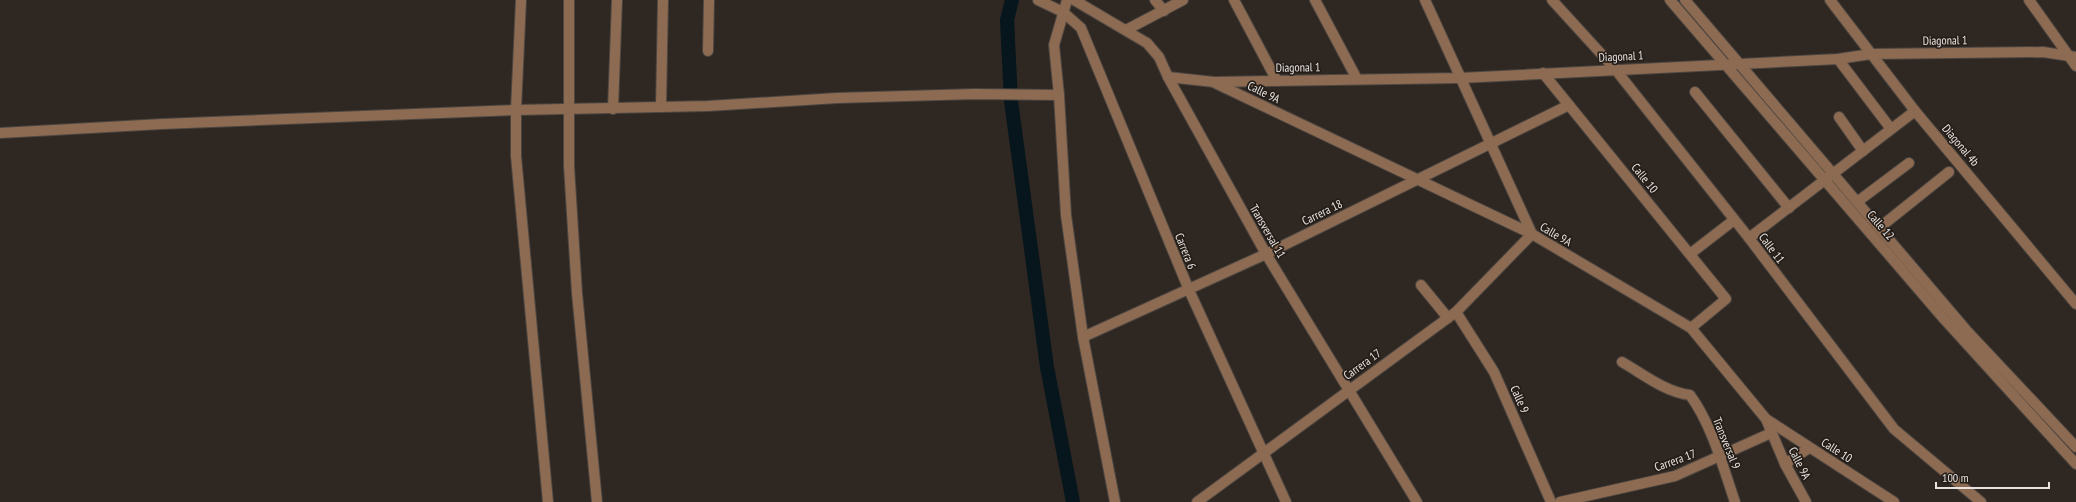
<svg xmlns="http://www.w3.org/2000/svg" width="2076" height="502" font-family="'PT Sans Narrow',sans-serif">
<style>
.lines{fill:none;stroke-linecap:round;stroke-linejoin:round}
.river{stroke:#06161c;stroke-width:14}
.minor-casing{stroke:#4c4540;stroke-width:12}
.minor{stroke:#8c6b52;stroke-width:10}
.labels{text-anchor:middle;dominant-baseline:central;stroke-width:3.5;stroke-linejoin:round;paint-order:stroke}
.street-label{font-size:12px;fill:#e8e3e0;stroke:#241d18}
</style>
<rect width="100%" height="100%" fill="#2e2722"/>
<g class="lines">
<!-- river -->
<path class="river" d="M1012,0L1007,20L1011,101L1047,367L1073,502"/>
<defs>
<g id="minor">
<path d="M521,0L516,110V156L548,502"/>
<path d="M569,0V166L577,293L597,502"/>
<path d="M1038,0L1063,12L1081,28L1189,290L1286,502"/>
<path d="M1067,0L1054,45L1059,95L1066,215L1083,337L1115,502"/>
<path d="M1074,0L1147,43L1159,57L1168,77L1266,254L1417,502"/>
<path d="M1155,0L1164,11"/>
<path d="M1234,0L1277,81"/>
<path d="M1315,0L1357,79"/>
<path d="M1552,0L1615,69L1749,238L1894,429L1981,502"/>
<path d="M1670,0L1944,319L2076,464"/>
<path d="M1685,0L1967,331L2076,447"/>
<path d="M1830,0L1915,111L2076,304"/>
<path d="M2029,0L2076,66"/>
<path d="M1126,30L1183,0"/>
<path d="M708,51L709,0"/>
<path d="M1838,59L1891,129"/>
<path d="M1543,73L1726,299L1691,328"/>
<path d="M1168,77L1214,82L1460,78L1838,59L1871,54L2043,52L2076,57"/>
<path d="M1215,83L1532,234L1691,328L1766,419L1785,464L1806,502"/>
<path d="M1695,92L1789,208"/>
<path d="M661,107L663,0"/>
<path d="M613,109L617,0"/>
<path d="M1839,117L1863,151"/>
<path d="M0,133L162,124L516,110L708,106L837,98L975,94L1059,95"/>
<path d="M1857,202L1909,163"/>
<path d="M1879,228L1949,172"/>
<path d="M1749,238L1915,111"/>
<path d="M1690,254L1734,220"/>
<path d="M1421,285L1448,318"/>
<path d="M1456,312L1494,372L1551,502"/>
<path d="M1083,337L1266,254L1569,105"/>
<path d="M1622,362C1643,374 1665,392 1690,395C1712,425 1723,467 1735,502"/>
<path d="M1766,419L1894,502"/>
<path d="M1785,464L1809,448"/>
<path d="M1197,502L1456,312L1532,234L1425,0"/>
<path d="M1560,502L1675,476L1771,433"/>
</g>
</defs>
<!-- minor casing -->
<use href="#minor" class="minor-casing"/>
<!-- minor -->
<use href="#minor" class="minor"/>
</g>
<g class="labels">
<!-- street labels -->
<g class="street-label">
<text transform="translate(1945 40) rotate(-1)">Diagonal 1</text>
<text transform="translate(1621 56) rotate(-3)">Diagonal 1</text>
<text transform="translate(1298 67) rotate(-1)">Diagonal 1</text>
<text transform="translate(1264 92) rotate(26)">Calle 9A</text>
<text transform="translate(1961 145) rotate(50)">Diagonal 4b</text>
<text transform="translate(1645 178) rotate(51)">Calle 10</text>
<text transform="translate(1322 212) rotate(-26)">Carrera 18</text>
<text transform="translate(1881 225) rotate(49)">Calle 12</text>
<text transform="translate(1268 231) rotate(60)">Transversal 11</text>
<text transform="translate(1556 234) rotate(30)">Calle 9A</text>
<text transform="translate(1772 248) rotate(53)">Calle 11</text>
<text transform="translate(1186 251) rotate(68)">Carrera 6</text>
<text transform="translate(1362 364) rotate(-36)">Carrera 17</text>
<text transform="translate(1520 399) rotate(66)">Calle 9</text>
<text transform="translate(1727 443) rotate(68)">Transversal 9</text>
<text transform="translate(1837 450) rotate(33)">Calle 10</text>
<text transform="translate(1675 460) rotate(-20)">Carrera 17</text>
<text transform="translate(1800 463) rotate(63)">Calle 9A</text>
</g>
</g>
<!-- scale -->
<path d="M1936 482v6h113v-6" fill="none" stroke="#e8e3e0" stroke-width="2"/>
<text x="1942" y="482" font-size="12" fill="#e8e3e0" stroke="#241d18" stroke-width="3" paint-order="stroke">100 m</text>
</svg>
